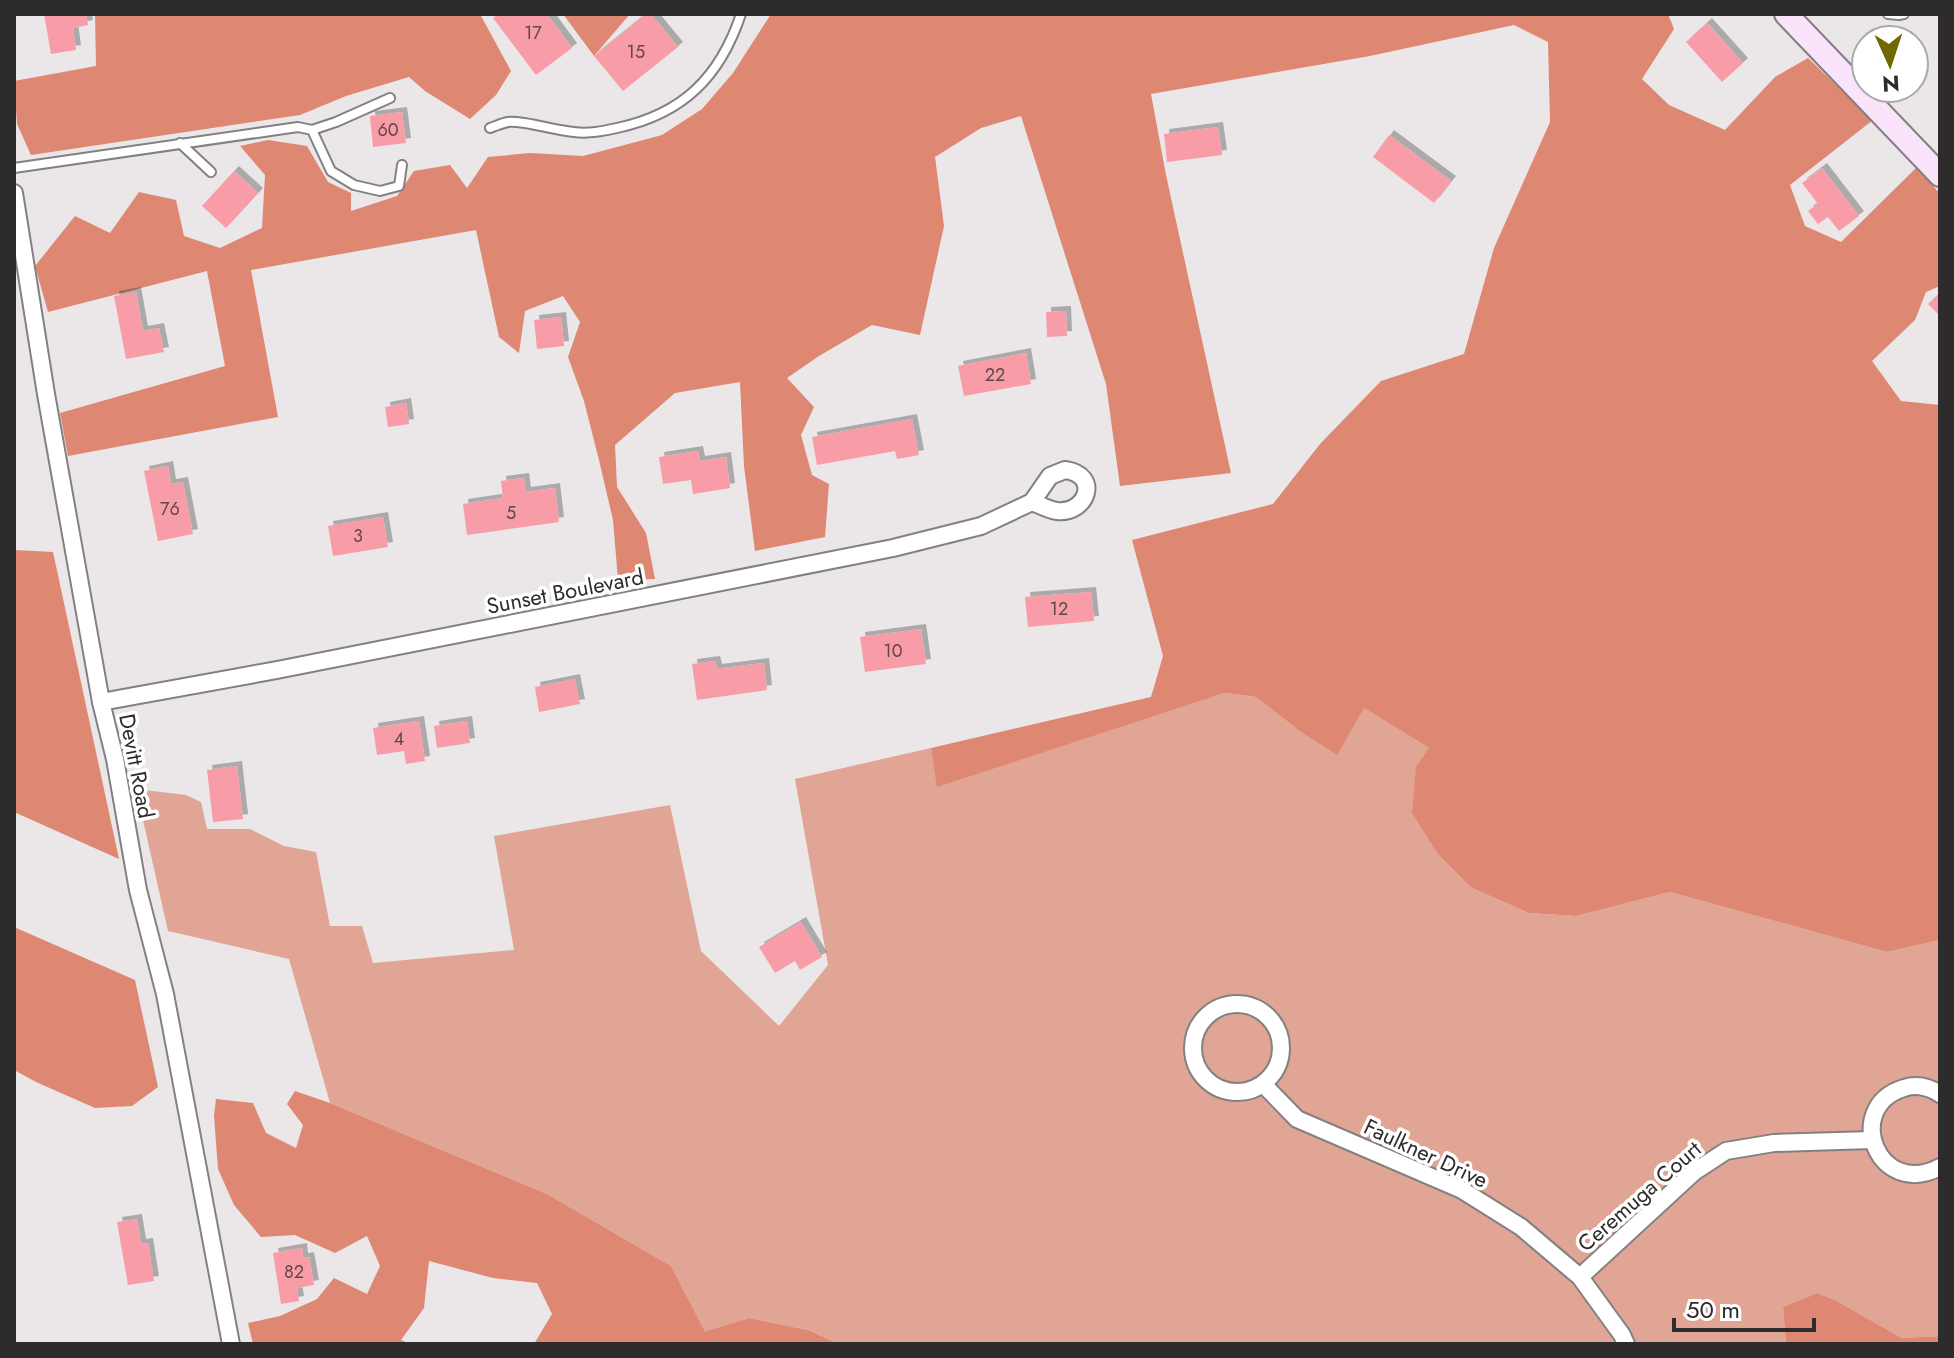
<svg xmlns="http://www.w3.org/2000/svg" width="1954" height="1358" font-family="Jost,sans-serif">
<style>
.green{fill:#e1a595}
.forest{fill:#de8772}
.building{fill:#f89ca8;filter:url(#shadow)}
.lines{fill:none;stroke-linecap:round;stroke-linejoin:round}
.lane-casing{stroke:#848082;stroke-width:12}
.street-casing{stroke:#848082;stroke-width:20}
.secondary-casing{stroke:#848082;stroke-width:26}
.lane{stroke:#fff;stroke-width:8}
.street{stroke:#fff;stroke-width:16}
.secondary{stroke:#fae4fc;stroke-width:22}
.labels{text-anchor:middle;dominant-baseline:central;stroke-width:7;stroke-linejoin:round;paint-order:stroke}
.number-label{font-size:18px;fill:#60474b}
.street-label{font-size:22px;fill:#2d2b2c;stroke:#fff}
</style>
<defs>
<filter id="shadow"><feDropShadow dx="5" dy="-5" stdDeviation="0" flood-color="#0004"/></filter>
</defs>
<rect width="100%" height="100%" fill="#ebe6e8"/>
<!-- green -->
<path class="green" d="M1225,693L1256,697L1297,729L1364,708L1429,748L1472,888L1529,913L1576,916L1670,892L1887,952L1940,940V1336L1902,1338L1835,1300L1817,1293L1783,1307L1786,1344H839L808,1330L749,1318L705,1333L671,1266L547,1194L330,1103L289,959L168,931L136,789L186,795L201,802L207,829H250L284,846L316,852L330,926H362L373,963L514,950L494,836L670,805L701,951L779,1026L828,965L795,779L931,748L938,786Z"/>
<!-- forest -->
<g class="forest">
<path d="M95,14H480L511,71L496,95L470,119L425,91L409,77L346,96L300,115L31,155L17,124L14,81L96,66Z"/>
<path d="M563,14H630L594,56Z"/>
<path d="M771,14H1668L1674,29L1642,79L1669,105L1725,130L1775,77L1808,58L1873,120L1790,185L1805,226L1841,242L1917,167L1940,194V286L1926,292L1915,320L1872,361L1901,401L1940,405V940L1887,952L1670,892L1576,916L1529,913L1472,888L1438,854L1412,813L1416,767L1429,748L1364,708L1337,755L1297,729L1256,697L1225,693L937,787L931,748L1151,697L1163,656L1132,540L1273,504L1320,444L1381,381L1464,354L1494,248L1550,122L1548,42L1514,25L1370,56L1151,94L1166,175L1231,473L1120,486L1106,384L1021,116L981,128L935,157L944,226L920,335L872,325L819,356L787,378L814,407L801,435L812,475L829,484L825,537L755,551L744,466L740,382L675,393L615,445L617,487L646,533L655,579L618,580L613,520L599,460L584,401L568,357L580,322L563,296L525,311L519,353L499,337L476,230L251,270L278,417L68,456L60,413L225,366L207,271L48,312L35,266L75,216L110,233L139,192L176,200L184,236L220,248L262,228L265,175L240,146L268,140L307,146L328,182L351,193V211L397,196L414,171L450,165L467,188L488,157L530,153L583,156L662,135L702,109L733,73Z"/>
<path d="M14,550L53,552L119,859L14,812Z"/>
<path d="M14,927L135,980L158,1087L132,1106L95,1108L36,1082L14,1070Z"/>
<path d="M295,1091L330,1103L547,1194L671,1266L705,1332L749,1318L808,1330L839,1344H534L552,1314L537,1283L493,1278L429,1261L424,1308L401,1340L410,1344H253L248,1323L280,1316L317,1299L334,1278L367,1294L380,1266L367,1236L335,1253L295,1235L261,1237L234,1205L218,1169L214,1116L216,1099L253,1103L266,1133L296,1148L303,1125L287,1104Z"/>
<path d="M1817,1293L1835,1300L1902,1338L1940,1336V1344H1786L1783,1307Z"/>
</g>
<!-- building -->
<g class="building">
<path d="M44,14H86L88,25L73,28L76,50L51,54Z"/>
<path d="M499,14H547L572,48L536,75L493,18Z"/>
<path d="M646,14H651L678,47L623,91L594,56Z"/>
<path d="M1707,23L1743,63L1722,82L1686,42Z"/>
<path d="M402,112L406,143L373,147L370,116Z"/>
<path d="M1218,127L1222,155L1167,162L1164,134Z"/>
<path d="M1389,135L1451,181L1434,203L1373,157Z"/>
<path d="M1822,168L1859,216L1839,231L1828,217L1818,224L1808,211L1818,204L1802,183Z"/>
<path d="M234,171L258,193L226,228L202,206Z"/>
<path d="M136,292L143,331L159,328L164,352L126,359L114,296Z"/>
<path d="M1940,293V316L1928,304Z"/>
<path d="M1066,311L1067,336L1047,337L1046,312Z"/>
<path d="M561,317L564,346L537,349L534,320Z"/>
<path d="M1026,353L1031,384L964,396L958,366Z"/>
<path d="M406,403L409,424L388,427L385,407Z"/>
<path d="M912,419L919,455L897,459L895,451L817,465L812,437Z"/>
<path d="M698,451L700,461L726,457L730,488L693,494L691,480L663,484L659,457Z"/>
<path d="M168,466L171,484L183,482L193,534L158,541L144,471Z"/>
<path d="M524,478L526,492L555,488L559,522L467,535L463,504L503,498L501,481Z"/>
<path d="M383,517L388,547L333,556L328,526Z"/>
<path d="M1091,592L1094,621L1028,627L1025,597Z"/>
<path d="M921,629L926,664L865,672L860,637Z"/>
<path d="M715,661L717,669L764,663L767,690L697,700L692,664Z"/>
<path d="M575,679L580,704L539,712L535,687Z"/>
<path d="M419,721L425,761L406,764L404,751L377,755L373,728Z"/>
<path d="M467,721L470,743L437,748L434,726Z"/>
<path d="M237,766L243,819L213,822L207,770Z"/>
<path d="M801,922L822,957L800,970L795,961L775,973L759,947Z"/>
<path d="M137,1219L141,1244L148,1243L154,1281L128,1285L117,1222Z"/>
<path d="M302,1248L303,1258L309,1257L314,1285L297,1288L299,1301L281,1304L273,1253Z"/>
</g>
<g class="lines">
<defs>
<g id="lane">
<path d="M1888,14L1899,15L1904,14"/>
<path d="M490,128C496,126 502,123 508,122C522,120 557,131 574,132C589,134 603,131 617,128C683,114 720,77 741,14"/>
<path d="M312,130L336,122L390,98"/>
<path d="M180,143L211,172"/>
<path d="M14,168L298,127L312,130L331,171L354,185L380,191L399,186L402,165"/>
</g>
<g id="street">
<path d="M14,193L46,394L101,702L115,759L138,890L165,994L231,1344"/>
<path d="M1065,470C1101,475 1087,514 1057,511C1049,510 1040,505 1032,502L1050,476Z"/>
<path d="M101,702L277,670L893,548L981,526L1032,502"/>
<circle cx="1237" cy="1048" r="44"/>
<path d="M1263,1084L1297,1119L1462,1190L1521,1227L1580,1277L1622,1335L1626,1344"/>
<path d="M1940,1094C1929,1087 1916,1084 1904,1088C1842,1107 1878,1200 1940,1167"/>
<path d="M1580,1277L1694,1172L1726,1151L1774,1143L1872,1140"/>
</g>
<path id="secondary" d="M1786,14L1940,175"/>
</defs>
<!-- lane casing -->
<use href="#lane" class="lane-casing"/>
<!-- street casing -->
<use href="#street" class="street-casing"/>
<!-- secondary casing -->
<use href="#secondary" class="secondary-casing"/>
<!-- lane -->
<use href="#lane" class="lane"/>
<!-- street -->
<use href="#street" class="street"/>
<!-- secondary -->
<use href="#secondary" class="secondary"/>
</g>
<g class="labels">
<!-- number labels -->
<g class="number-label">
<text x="533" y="33">17</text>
<text x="636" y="52">15</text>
<text x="388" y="130">60</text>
<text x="995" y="375">22</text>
<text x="170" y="509">76</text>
<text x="511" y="513">5</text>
<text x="358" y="536">3</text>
<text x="1059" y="609">12</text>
<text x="893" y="651">10</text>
<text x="399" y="739">4</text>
<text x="294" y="1272">82</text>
</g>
<!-- street labels -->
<g class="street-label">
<text transform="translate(565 591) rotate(-11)">Sunset Boulevard</text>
<text transform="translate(137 766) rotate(79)">Devitt Road</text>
<text transform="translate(1426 1153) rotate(25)">Faulkner Drive</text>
<text transform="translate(1639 1196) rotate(-41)">Ceremuga Court</text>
</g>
</g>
<!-- border -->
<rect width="1954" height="1358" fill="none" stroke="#2d2b2c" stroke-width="32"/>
<!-- north arrow -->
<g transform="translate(1890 64) rotate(177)"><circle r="38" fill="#ffffff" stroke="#abaaab" stroke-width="2"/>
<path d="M0-6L14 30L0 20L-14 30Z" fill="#706800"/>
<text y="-12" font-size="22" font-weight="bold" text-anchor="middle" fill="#2d2b2c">N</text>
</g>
<!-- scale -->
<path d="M1674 1318v12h140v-12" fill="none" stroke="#2d2b2c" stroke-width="4"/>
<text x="1686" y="1318" font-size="24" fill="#2d2b2c" stroke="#ffffff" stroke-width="6" paint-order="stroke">50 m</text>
</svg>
